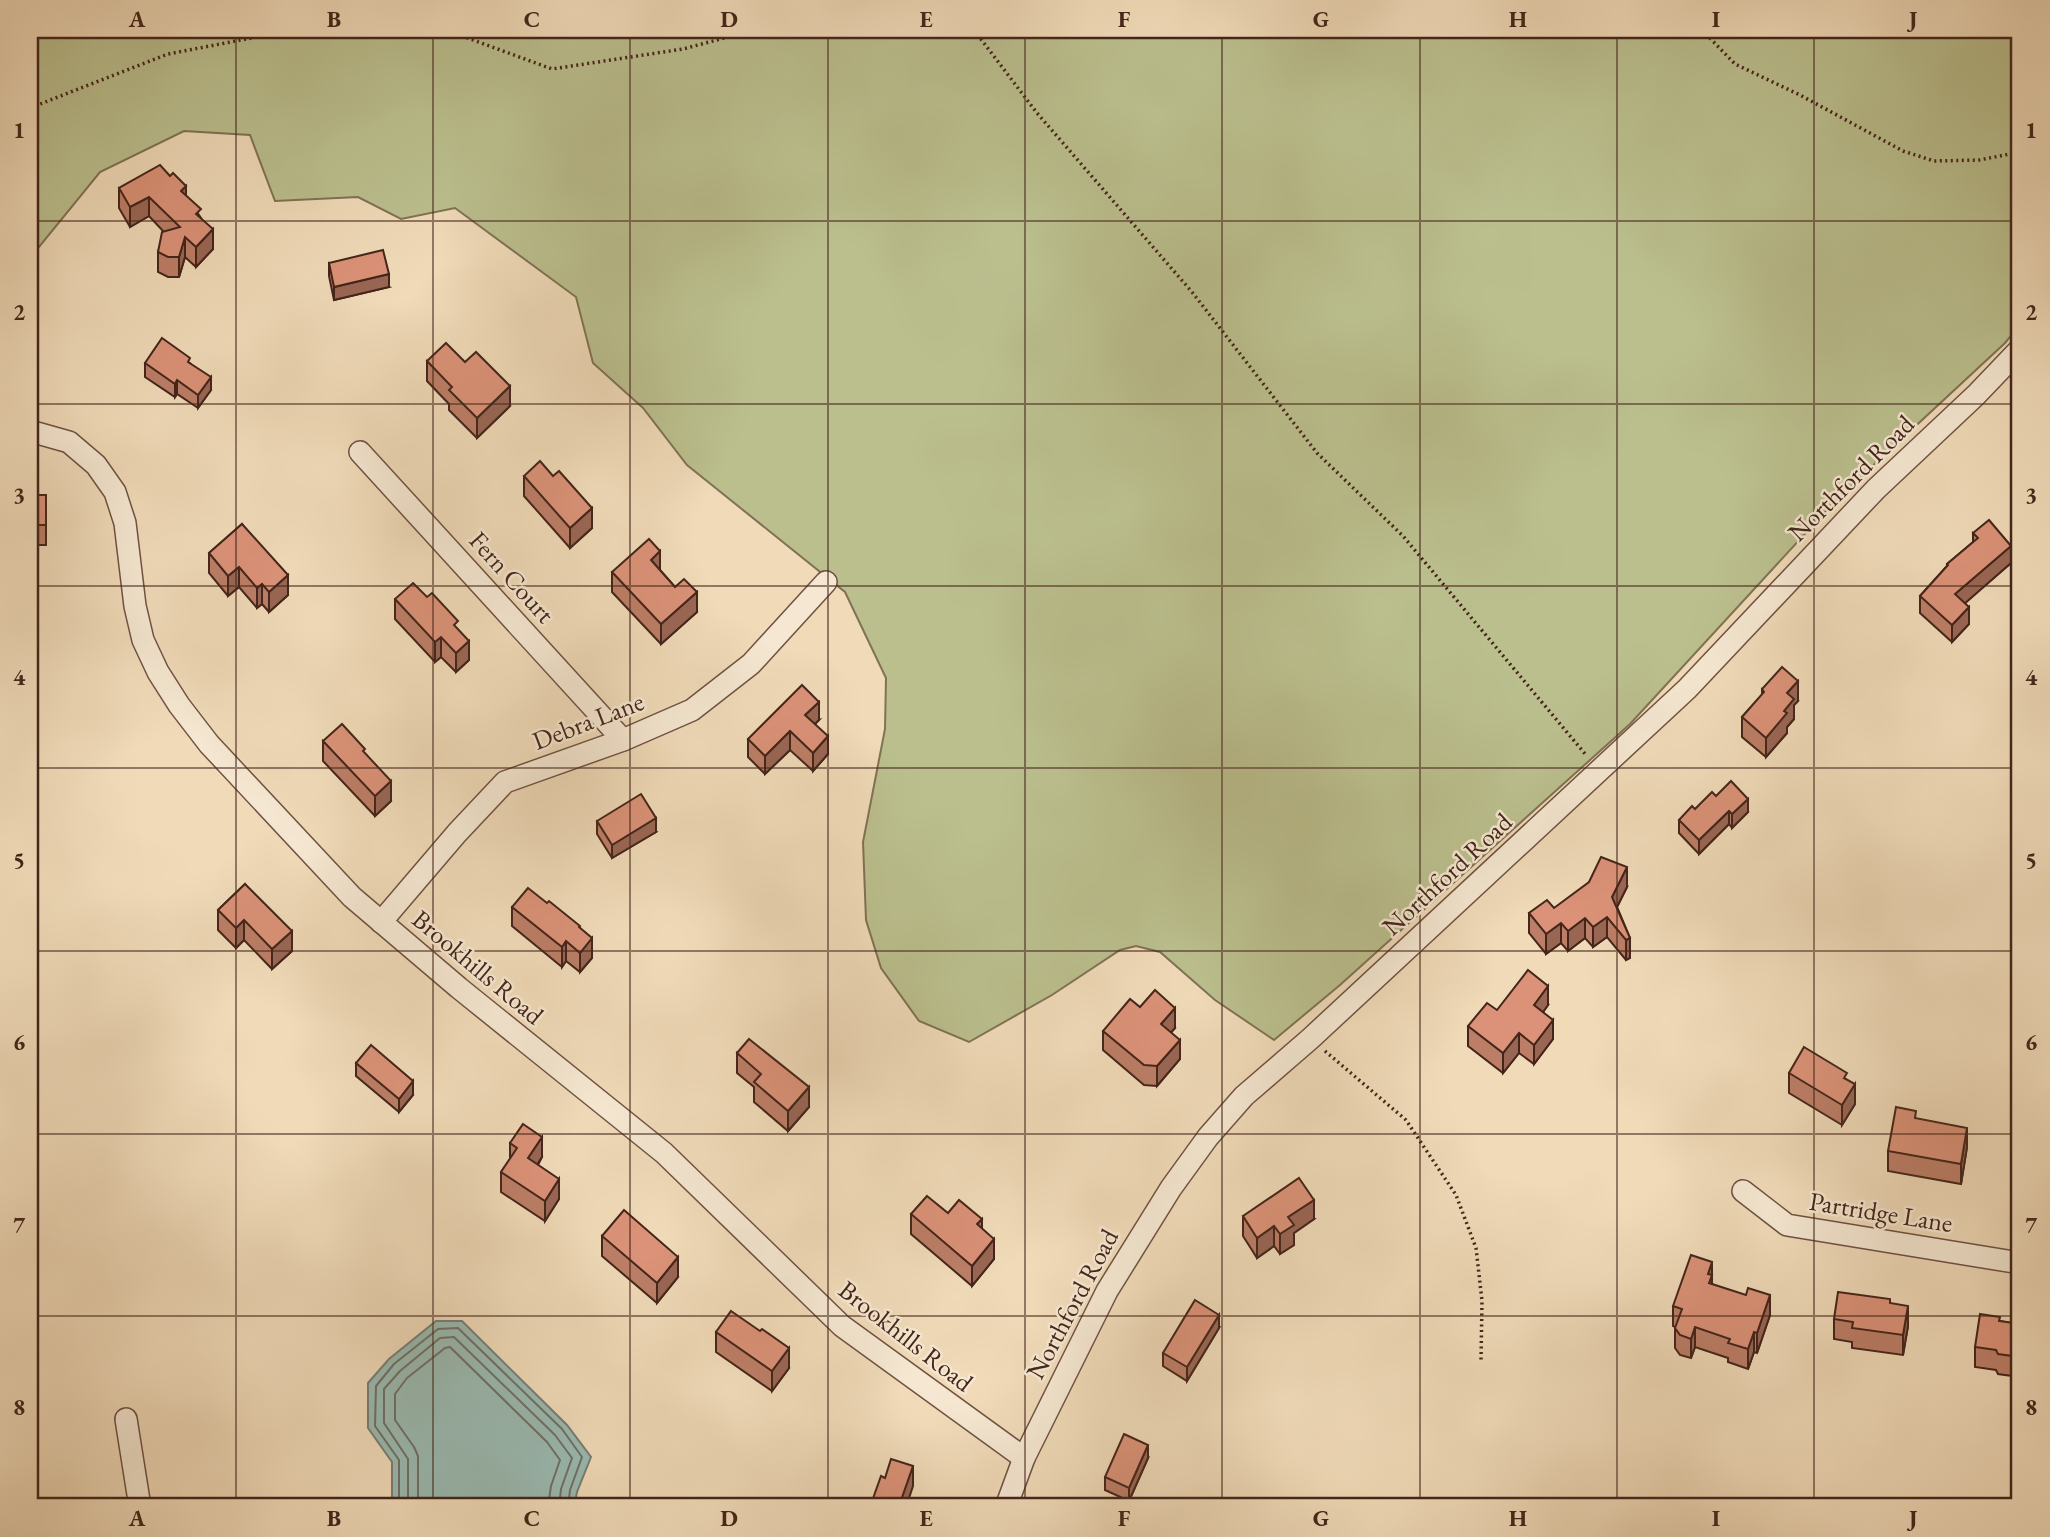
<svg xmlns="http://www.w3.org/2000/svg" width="2050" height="1537" font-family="'EB Garamond',serif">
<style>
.green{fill:#bbbf8e;stroke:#807254;stroke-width:2}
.water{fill:#9abab1;stroke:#787e75;stroke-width:2}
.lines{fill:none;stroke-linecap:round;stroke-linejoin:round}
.shore{stroke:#6f7066;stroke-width:2}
.minor-casing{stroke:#6f5242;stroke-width:24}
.path{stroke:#44251a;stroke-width:3.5;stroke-dasharray:2 3.5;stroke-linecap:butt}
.minor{stroke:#f5e7d1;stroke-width:21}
.wall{fill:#bc7e67;stroke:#44251a;stroke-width:2}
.shaded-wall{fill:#996654;stroke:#44251a;stroke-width:2}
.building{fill:#db9278;stroke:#44251a;stroke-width:2}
.grid{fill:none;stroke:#44251a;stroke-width:2;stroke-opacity:0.55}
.labels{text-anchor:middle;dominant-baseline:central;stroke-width:5;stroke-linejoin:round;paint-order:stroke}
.street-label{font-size:26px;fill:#44251a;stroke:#f5e7d1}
.neatline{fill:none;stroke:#44251a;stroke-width:2.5}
.grid-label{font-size:23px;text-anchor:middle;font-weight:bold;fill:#44251a}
</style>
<rect width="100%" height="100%" fill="#f0dab8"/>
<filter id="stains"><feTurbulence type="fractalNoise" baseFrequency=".00286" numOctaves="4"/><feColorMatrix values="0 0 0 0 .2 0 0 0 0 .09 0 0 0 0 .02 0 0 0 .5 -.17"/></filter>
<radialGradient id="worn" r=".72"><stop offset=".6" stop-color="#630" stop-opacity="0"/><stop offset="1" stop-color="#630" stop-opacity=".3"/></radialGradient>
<!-- green -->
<path class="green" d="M30,30H2020V325L2005,343L1837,499L1630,724L1340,985L1274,1040L1215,1000L1160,952L1136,946L1120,950L1052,995L969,1042L919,1021L881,968L866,920L863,842L885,729L886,678L845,592L687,465L643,408L593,363L576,297L455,208L401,219L358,197L275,201L250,135L184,131L100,172L30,258Z"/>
<!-- water -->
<path class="water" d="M436,1321H462L567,1425L591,1457L577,1492L574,1507H392V1462L368,1428V1383L389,1359Z"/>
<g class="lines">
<!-- shore -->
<g class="shore">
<path d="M399,1507V1460L375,1426L376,1386L394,1364L438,1329L458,1328L562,1429L582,1457L570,1490L568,1507"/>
<path d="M408,1507V1459L384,1423V1389L400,1371L440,1338L454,1337L555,1435L572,1458L561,1489L559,1507"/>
<path d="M418,1507V1456L414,1447L395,1420V1394L407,1378L445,1348L450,1347L547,1442L560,1460L551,1486L548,1507"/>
</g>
<defs>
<g id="minor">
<path d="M30,431L69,442L96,465L115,492L125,523L135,606L143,640L158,672L179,705L209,744L352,897L459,988L664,1153L842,1326L1024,1458"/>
<path d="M360,452L623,740"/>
<path d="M381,922L457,833L505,782L623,740L692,710L751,664L826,582"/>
<path d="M1743,1191L1787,1225L2020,1263"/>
<path d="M126,1419L140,1507"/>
<path d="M1006,1507L1024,1458L1107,1291L1171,1188L1208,1137L1244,1096L1310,1039L1687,689L1876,489L1976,395L2020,349"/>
</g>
</defs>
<!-- minor casing -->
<use href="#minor" class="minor-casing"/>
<!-- path -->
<g class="path">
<path d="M446,30L552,69L683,49L754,30"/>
<path d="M974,30L1037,113L1192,292L1317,453L1403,536L1586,755"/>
<path d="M1702,30L1735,64L1800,95L1903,151L1934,161L1979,160L2020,152"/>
<path d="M30,108L168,54L262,36L399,30"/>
<path d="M1325,1051L1406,1120L1456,1195L1476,1248L1482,1301L1481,1360"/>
</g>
<!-- minor -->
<use href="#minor" class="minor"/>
</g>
<!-- wall -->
<g class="wall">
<path d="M119,188L186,196L201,218L213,249L196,267L185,257L179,277H168L158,272V252L164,232L149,216L130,227L119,208Z"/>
<path d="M329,263L389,287L334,300L329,276Z"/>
<path d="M427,361L510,406L477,438L449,410V404L427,381Z"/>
<path d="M145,363H190L211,390L198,408L177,394L175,397L145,377Z"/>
<path d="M524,476H553L592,528L570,548L524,496Z"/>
<rect x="30" y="495" width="16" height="50"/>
<path d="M242,524L288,595L269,612L262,604L257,608L239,587L228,596L209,573V553Z"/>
<path d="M1973,533L2011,563L1964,603L1969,624L1952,642L1920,613V596L1947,566V564L1973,542Z"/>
<path d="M660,570L697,612L661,644L612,592V572Z"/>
<path d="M427,597L458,630L469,660L456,672L441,657L435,662L395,619V599Z"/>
<path d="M1762,689L1798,701L1794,705V719L1787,727V733L1766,757L1742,737V717L1762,695Z"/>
<path d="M819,720L815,724L828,754L813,771L790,750L765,774L748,757V739Z"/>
<path d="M323,741L391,801L375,816L323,761Z"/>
<path d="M1716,796L1748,812L1732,828L1729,824L1699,854L1679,833V820Z"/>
<path d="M597,821L656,832L612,858L597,834Z"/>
<path d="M245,884L292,951L272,969L244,940L236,948L218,930V910Z"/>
<path d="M1627,887L1617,907L1630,938V958L1626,960L1607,937L1593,947L1585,938L1568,951L1561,943L1546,954L1529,933V913L1554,908Z"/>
<path d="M512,907L580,928L592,958L580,972L566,961L562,967L512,926Z"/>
<path d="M1548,1005L1543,1012L1553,1039L1534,1064L1519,1053L1503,1073L1468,1046V1026L1497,1010Z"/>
<path d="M1140,1007L1175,1028L1171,1032L1180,1059L1157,1086L1144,1085L1103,1050V1031Z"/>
<path d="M737,1053L809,1107L788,1131L754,1102V1087L737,1073Z"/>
<path d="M356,1063L413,1095L399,1112L356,1076Z"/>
<path d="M1789,1073L1847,1080L1855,1104L1842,1125L1789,1093Z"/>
<path d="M1916,1119L1967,1147L1961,1184L1888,1171V1151Z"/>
<path d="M510,1143L542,1157L538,1165L559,1199L545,1221L501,1192V1172L510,1159Z"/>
<path d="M948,1213L982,1229L994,1259L972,1286L911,1234V1214Z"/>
<path d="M1243,1216L1314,1219L1294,1233V1245L1280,1254L1274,1246L1257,1258L1243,1236Z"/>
<path d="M602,1236L678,1277L657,1303L602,1256Z"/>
<path d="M1712,1282V1284L1770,1315L1757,1353L1754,1352L1748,1369L1728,1362V1358L1695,1347L1691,1358L1680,1355L1675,1348V1327L1673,1326V1306Z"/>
<path d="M1890,1303L1908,1326L1903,1355L1852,1348V1342L1834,1339V1319Z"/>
<path d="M2000,1321L2020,1324V1377L1998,1374L1996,1370L1975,1367V1347Z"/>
<path d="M1219,1328L1187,1381L1163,1366V1353Z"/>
<path d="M716,1332L789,1368L772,1391L716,1352Z"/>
<path d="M1148,1458L1129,1501L1105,1490V1477Z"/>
</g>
<!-- shaded-wall -->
<g class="shaded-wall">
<path d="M186,186V205L181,191Z"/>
<path d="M149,197V216L130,227V207Z"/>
<path d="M213,229V249L196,267V247Z"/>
<path d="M185,237V257L179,277V257Z"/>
<path d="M389,274V287L334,300V287Z"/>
<path d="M211,377V390L198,408V395Z"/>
<path d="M177,380V394L175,397V384Z"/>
<path d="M510,386V406L477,438V418Z"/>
<path d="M592,508V528L570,548V528Z"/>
<path d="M2011,546V563L1955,612V594Z"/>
<path d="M660,551V571L651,560Z"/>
<path d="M239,567V587L228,596V576Z"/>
<path d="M288,575V595L269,612V592Z"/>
<path d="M262,584V604L257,608V588Z"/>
<path d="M697,592V612L661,644V624Z"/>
<path d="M1969,607V624L1952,642V625Z"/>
<path d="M441,637V657L435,662V642Z"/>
<path d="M469,641V660L456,672V653Z"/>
<path d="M1798,681V701L1794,705V719L1787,727V733L1766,757V738L1787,693Z"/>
<path d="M819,702V720L805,733V715Z"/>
<path d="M790,731V750L765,774V756Z"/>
<path d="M828,736V754L813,771V753Z"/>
<path d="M391,781V801L375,816V796Z"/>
<path d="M1748,799V812L1732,828V814Z"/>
<path d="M1729,811V824L1699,854V840Z"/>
<path d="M656,818V832L612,858V845Z"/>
<path d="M1627,867V887L1612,917V897Z"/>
<path d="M1607,917V937L1593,947V927Z"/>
<path d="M1585,918V938L1568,951V931Z"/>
<path d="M244,920V940L236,948V928Z"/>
<path d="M1561,923V943L1546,954V934Z"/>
<path d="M292,931V951L272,969V949Z"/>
<path d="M592,938V958L580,972V953Z"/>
<path d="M1630,938V958L1626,960V940Z"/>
<path d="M566,941V961L562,967V947Z"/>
<path d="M1548,986V1005L1534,1025V1005Z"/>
<path d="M1175,1008V1028L1161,1044V1024Z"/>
<path d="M1553,1020V1039L1534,1064V1045Z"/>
<path d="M1519,1033V1053L1503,1073V1053Z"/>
<path d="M1180,1040V1059L1157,1086V1066Z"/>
<path d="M413,1081V1095L399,1112V1099Z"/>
<path d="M1855,1084V1104L1842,1125V1105Z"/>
<path d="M809,1087V1107L788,1131V1111Z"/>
<path d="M1967,1128V1147L1961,1184V1164Z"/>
<path d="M542,1137V1157L528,1178V1158Z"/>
<path d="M559,1179V1199L545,1221V1201Z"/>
<path d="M1314,1200V1219L1294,1233V1245L1280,1254V1234L1288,1217Z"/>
<path d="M982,1219V1239L977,1224Z"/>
<path d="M1274,1226V1246L1257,1258V1238Z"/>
<path d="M994,1239V1259L972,1286V1266Z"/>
<path d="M678,1257V1277L657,1303V1283Z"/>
<path d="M1712,1262V1295L1708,1274Z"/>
<path d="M1770,1295V1315L1757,1353V1333Z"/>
<path d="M1908,1306V1326L1903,1355V1335Z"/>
<path d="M1219,1315V1328L1187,1381V1367Z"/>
<path d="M1695,1327V1347L1691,1358V1339Z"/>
<path d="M1754,1332V1352L1748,1369V1349Z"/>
<path d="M789,1348V1368L772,1391V1371Z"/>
<path d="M1148,1445V1458L1129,1501V1488Z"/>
<path d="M913,1466V1486L906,1507L900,1503Z"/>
</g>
<!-- building -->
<g class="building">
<path d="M160,165L170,176L173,173L186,186L181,191L201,209L196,214L213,229L196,247L185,237L179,257H168L158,252L162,232L180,227L149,197L130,207L119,188Z"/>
<path d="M383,250L389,274L334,287L329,263Z"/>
<path d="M162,338L190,358L188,362L211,377L198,395L177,380L175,384L145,363Z"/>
<path d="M446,343L465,362L476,352L510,386L477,418L449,390L452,387L427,361Z"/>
<path d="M540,461L553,476L559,471L592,508L570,528L524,476Z"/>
<rect x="30" y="495" width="16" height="30"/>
<path d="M1989,520L2011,546L1955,594L1969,607L1952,625L1920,596L1948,565L1947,564L1978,538L1973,533Z"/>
<path d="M242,524L288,575L269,592L262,584L257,588L239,567L228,576L209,553Z"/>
<path d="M649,539L660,551L651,560L675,587L684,579L697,592L661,624L612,572Z"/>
<path d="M413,583L427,597L432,593L458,621L454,625L469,641L456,653L441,637L435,642L395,599Z"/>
<path d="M1782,667L1798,681L1787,693L1794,699L1784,711L1787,713L1766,738L1742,717L1764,692L1762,689Z"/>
<path d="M802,685L819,702L805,715L828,736L813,753L790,731L765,756L748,739Z"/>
<path d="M342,724L365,749L363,751L391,781L375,796L323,741Z"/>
<path d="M1731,781L1748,799L1732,814L1729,811L1699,840L1679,820L1692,806L1695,809L1712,792L1716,796Z"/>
<path d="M641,794L656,818L612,845L597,821Z"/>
<path d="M1601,857L1627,867L1612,897L1630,938L1626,940L1607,917L1593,927L1585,918L1568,931L1561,923L1546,934L1529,913L1547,900L1554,908L1589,882Z"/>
<path d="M245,884L292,931L272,949L244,920L236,928L218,910Z"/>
<path d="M528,888L547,903L549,901L580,926L579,927L592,938L580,953L566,941L562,947L512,907Z"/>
<path d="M1528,970L1548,986L1534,1005L1553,1020L1534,1045L1519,1033L1503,1053L1468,1026L1487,1003L1497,1010Z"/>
<path d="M1155,990L1175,1008L1161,1024L1180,1040L1157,1066L1144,1065L1103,1031L1130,999L1140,1007Z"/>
<path d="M749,1039L809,1087L788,1111L754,1082L761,1074L737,1053Z"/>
<path d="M371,1045L413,1081L399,1099L356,1063Z"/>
<path d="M1804,1047L1847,1073L1844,1078L1855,1084L1842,1105L1789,1073Z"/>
<path d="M1896,1107L1916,1111L1915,1118L1967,1128L1961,1164L1888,1151Z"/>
<path d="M523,1124L542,1137L528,1158L559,1179L545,1201L501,1172L517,1148L510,1143Z"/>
<path d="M1299,1178L1314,1200L1288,1217L1294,1225L1280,1234L1274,1226L1257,1238L1243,1216Z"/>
<path d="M927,1196L948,1213L959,1200L982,1219L977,1224L994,1239L972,1266L911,1214Z"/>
<path d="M624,1210L678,1257L657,1283L602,1236Z"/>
<path d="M1691,1255L1712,1262L1708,1274L1712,1275L1709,1283L1746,1295L1748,1288L1770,1295L1757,1333L1754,1332L1748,1349L1728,1343L1730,1339L1695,1327L1691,1339L1680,1335L1675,1328L1682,1309L1673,1306Z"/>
<path d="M1838,1292L1890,1299V1303L1908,1306L1903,1335L1852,1328L1853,1322L1834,1319Z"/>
<path d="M1195,1300L1219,1315L1187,1367L1163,1353Z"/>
<path d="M731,1311L760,1331L762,1329L789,1348L772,1371L716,1332Z"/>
<path d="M1980,1314L2000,1317L1999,1321L2020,1324V1357L1998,1354L1996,1350L1975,1347Z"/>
<path d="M1124,1434L1148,1445L1129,1488L1105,1477Z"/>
<path d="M891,1459L913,1466L900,1503L912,1507H870L881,1476L885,1478Z"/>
</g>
<!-- grid -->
<path class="grid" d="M236,30V1507M433,30V1507M630,30V1507M828,30V1507M1025,30V1507M1222,30V1507M1420,30V1507M1617,30V1507M1814,30V1507M30,221H2020M30,404H2020M30,586H2020M30,768H2020M30,951H2020M30,1134H2020M30,1316H2020"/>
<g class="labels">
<!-- street labels -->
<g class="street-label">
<text transform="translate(1851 478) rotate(-45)">Northford Road</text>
<text transform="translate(512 577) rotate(48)">Fern Court</text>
<text transform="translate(588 721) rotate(-21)">Debra Lane</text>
<text transform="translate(1447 874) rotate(-43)">Northford Road</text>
<text transform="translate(478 967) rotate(40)">Brookhills Road</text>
<text transform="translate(1881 1212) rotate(9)">Partridge Lane</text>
<text transform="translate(1072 1304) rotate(-62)">Northford Road</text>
<text transform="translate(906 1336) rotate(38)">Brookhills Road</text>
</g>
</g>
<!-- margin -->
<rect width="2050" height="1537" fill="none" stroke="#f0dab8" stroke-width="77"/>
<rect x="38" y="38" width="1973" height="1460" class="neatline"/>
<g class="grid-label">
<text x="137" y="27">A</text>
<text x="334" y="27">B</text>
<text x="532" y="27">C</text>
<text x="729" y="27">D</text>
<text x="926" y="27">E</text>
<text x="1124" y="27">F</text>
<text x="1321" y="27">G</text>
<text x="1518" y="27">H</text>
<text x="1716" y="27">I</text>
<text x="1913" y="27">J</text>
<text x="19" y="138">1</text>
<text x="2031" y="138">1</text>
<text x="19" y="320">2</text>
<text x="2031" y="320">2</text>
<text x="19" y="503">3</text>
<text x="2031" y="503">3</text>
<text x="19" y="685">4</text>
<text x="2031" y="685">4</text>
<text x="19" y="868">5</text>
<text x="2031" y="868">5</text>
<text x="19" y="1050">6</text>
<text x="2031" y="1050">6</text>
<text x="19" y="1233">7</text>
<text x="2031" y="1233">7</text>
<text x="19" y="1415">8</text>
<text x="2031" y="1415">8</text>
<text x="137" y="1526">A</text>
<text x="334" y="1526">B</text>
<text x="532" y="1526">C</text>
<text x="729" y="1526">D</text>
<text x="926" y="1526">E</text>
<text x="1124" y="1526">F</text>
<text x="1321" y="1526">G</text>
<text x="1518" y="1526">H</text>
<text x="1716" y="1526">I</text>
<text x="1913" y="1526">J</text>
</g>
<rect width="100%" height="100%" filter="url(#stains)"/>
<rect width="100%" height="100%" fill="url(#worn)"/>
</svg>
